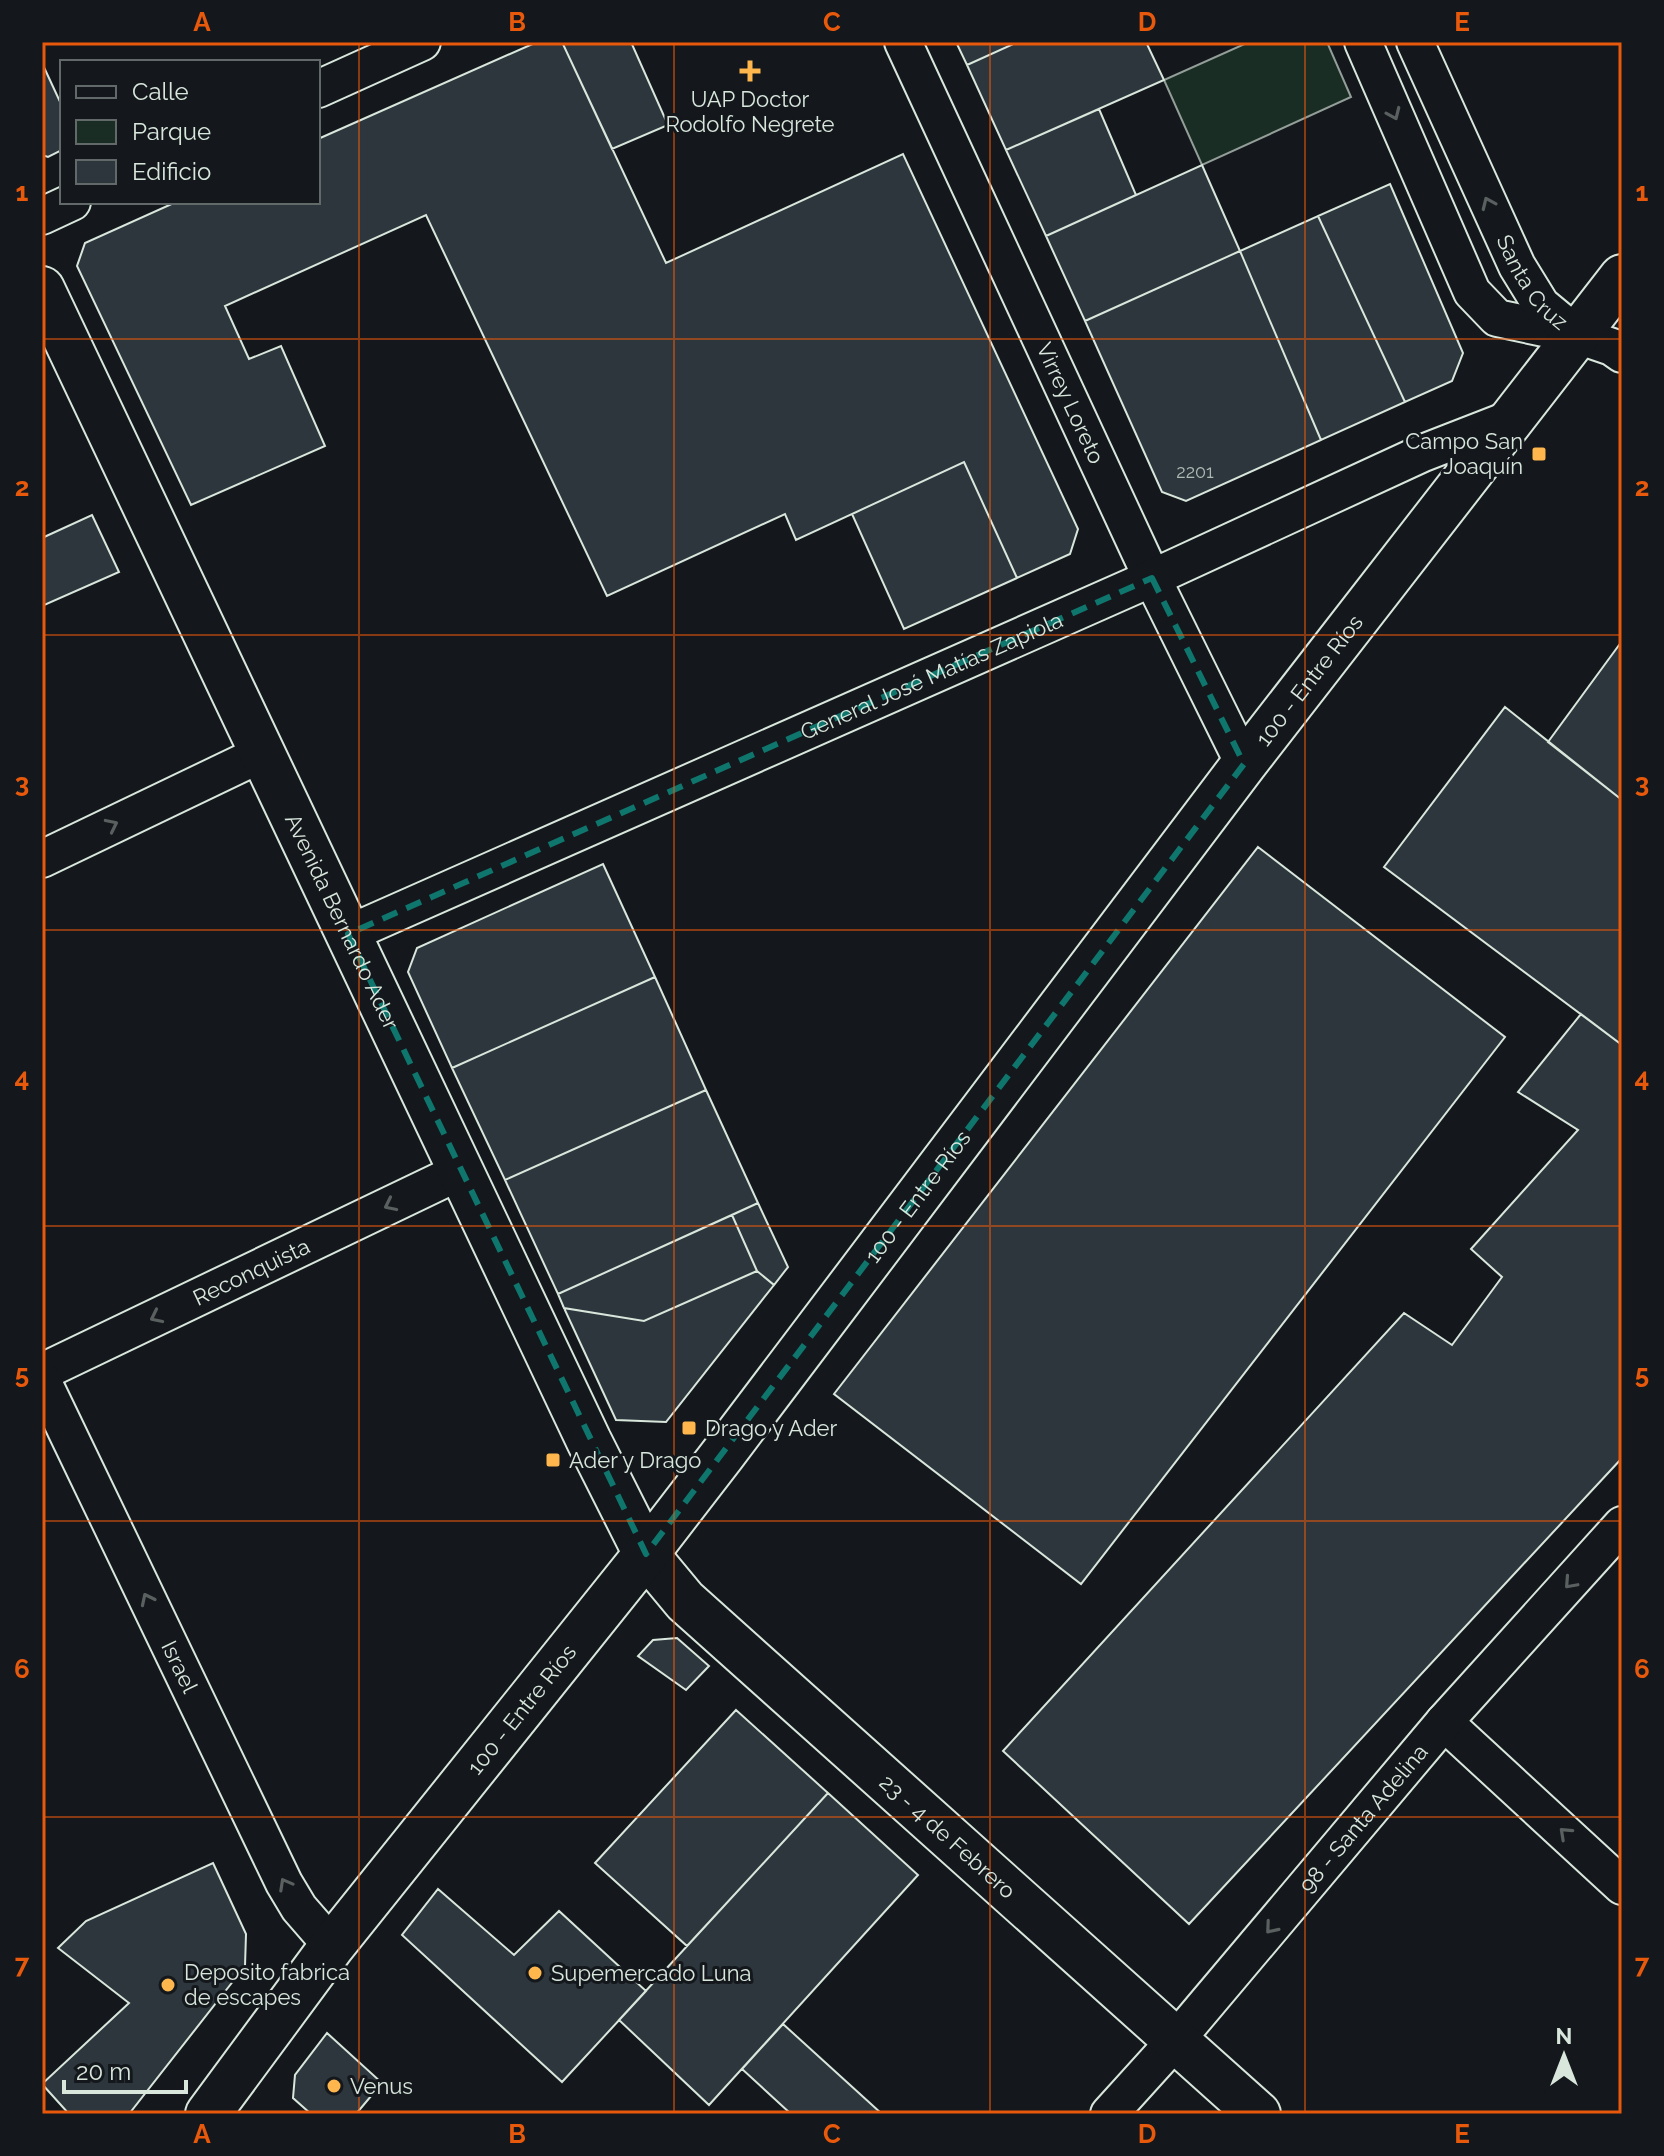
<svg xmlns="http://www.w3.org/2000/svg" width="1664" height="2156" font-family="Raleway,sans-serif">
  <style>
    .green { fill: #1a2d24; stroke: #939e99; stroke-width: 2 }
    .building { fill: #2c363c; stroke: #d8e6dc; stroke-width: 2 }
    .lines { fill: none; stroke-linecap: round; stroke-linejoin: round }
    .minor-casing { stroke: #d8e6dc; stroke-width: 40 }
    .tertiary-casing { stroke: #d8e6dc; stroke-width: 48 }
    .secondary-casing { stroke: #d8e6dc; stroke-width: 48 }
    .minor { stroke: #14181c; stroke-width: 36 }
    .tertiary { stroke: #14181c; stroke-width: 44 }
    .secondary { stroke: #14181c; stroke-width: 44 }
    .oneway { stroke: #59605f }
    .marked { fill: none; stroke: #0f766e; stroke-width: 6; stroke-dasharray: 16 10; stroke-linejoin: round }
    .grid { fill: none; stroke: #e8590c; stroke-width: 2; stroke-opacity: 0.55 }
    .poi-dot { fill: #ffb74d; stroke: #14181c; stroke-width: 3 }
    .labels { text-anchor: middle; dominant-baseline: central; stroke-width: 6; stroke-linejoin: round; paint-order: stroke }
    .number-label { font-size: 18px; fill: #adbab4 }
    .poi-label { font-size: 22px; fill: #d8e6dc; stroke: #14181c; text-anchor: start }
    .street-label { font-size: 22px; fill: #d8e6dc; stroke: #14181c }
    .neatline { fill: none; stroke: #e8590c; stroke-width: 3 }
    .grid-label { font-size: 26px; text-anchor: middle; font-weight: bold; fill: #e8590c }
  </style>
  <rect width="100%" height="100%" fill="#14181c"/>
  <path class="green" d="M1249,42H1327L1351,97L1202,165L1164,80Z"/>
  <path class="building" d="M537,42H562L666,263L903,154L1078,529L1070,554L1017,578L964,462L796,540L785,514L607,596L426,215L225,306L249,359L281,346L325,446L191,505L77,266L85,243L176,202H318V139Z
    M562,42H631L668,125L612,149Z
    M956,42H1018L967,65Z
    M1018,42H1146L1164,80L1006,150L967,65Z
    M42,63L62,106V150L48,157L42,155Z
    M1099,109L1136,195L1046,236L1006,150Z
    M1202,165L1240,251L1085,321L1046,236Z
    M1390,184L1463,353L1452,381L1405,402L1318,216Z
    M1318,216L1405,402L1321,440L1240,251Z
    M1240,251L1321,440L1186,501L1162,492L1085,321Z
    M964,462L1017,578L904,629L852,514Z
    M92,515L119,572L42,606V538Z
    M1622,641V800L1548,742Z
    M1505,707L1622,800V1045L1384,867Z
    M1258,847L1505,1037L1081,1584L834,1394Z
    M603,864L655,977L452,1068L408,972L417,948Z
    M655,977L706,1090L505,1180L452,1068Z
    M1581,1014L1622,1045V1458L1189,1924L1003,1751L1404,1313L1452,1345L1502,1277L1471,1249L1578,1130L1518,1092Z
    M706,1090L758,1203L558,1294L505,1180Z
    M758,1203L788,1267L774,1285L757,1271L732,1215Z
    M732,1215L757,1271L644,1321L564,1308L558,1294Z
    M757,1271L774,1285L666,1422L616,1420L564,1308L644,1321Z
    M677,1638L709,1666L686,1690L638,1656L653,1640Z
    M736,1710L828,1793L687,1946L595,1863Z
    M828,1793L918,1875L709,2105L619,2020Z
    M213,1863L246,1934L245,1966L129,2114H69L42,2084L129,2003L58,1948L86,1921Z
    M438,1889L514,1955L559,1911L646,1991L562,2082L402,1935Z
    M783,2024L882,2114H791L742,2069Z
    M327,2033L382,2083L356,2114H311L293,2098L295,2075Z"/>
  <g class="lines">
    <g class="minor-casing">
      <g id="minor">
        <path id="s1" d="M903,42L1152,578L1244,764"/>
        <path d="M1363,42L1472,292L1497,318L1577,335L1612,347L1622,354"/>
        <path id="s2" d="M1415,42L1517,266L1541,305L1576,334"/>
        <path d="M318,89L422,42"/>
        <path d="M42,216L72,202"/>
        <path d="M42,859L263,753"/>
        <path id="s3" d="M348,934L1152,578L1423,453L1513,418"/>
        <path id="s4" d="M42,1372L461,1171"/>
        <path id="s5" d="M42,1380L284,1883L299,1908L332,1946"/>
        <path d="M1444,1722L1622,1886"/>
        <path id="s6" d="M1109,2114L1176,2040L1444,1722L1622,1525"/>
      </g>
    </g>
    <g class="tertiary-casing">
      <g id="tertiary">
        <path id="s7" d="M646,1554L685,1601L1258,2114"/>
      </g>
    </g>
    <g class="secondary-casing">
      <g id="secondary">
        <path id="s8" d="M42,289L589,1441L646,1554"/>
        <path id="s9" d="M208,2114L332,1946L646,1554L723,1454L1244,764L1622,277"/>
      </g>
    </g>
    <use href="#minor" class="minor"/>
    <use href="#tertiary" class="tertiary"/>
    <use href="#secondary" class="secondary"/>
  </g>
  <defs><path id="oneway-chevron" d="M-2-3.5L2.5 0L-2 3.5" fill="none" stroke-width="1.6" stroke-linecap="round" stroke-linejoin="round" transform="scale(2)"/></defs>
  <g class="oneway">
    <use href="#oneway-chevron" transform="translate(1394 114) rotate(66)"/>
    <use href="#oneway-chevron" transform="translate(1488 203) rotate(-114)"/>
    <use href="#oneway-chevron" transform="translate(112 825) rotate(-26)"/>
    <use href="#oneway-chevron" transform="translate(390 1205) rotate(154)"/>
    <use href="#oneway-chevron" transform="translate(156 1317) rotate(154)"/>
    <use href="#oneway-chevron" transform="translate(1570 1583) rotate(132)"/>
    <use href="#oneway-chevron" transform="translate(147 1599) rotate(-116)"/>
    <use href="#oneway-chevron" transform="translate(1565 1833) rotate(-137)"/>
    <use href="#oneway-chevron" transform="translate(285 1884) rotate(-119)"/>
    <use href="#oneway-chevron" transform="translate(1271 1928) rotate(130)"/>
  </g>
  <path class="marked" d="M1152,578L1244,764L646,1554L348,934Z"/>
  <path class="grid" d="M359,42V2114M674,42V2114M990,42V2114M1305,42V2114M42,339H1622M42,635H1622M42,930H1622M42,1226H1622M42,1521H1622M42,1817H1622"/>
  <g class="poi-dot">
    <path d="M746 59h8v8h8v8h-8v8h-8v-8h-8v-8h8z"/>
    <rect x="1531" y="446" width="16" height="16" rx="4"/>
    <rect x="681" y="1420" width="16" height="16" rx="4"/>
    <rect x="545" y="1452" width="16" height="16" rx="4"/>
    <circle cx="535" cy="1973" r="8"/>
    <circle cx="168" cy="1985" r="8"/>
    <circle cx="334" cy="2086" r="8"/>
  </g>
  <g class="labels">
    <g class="number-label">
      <text x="1195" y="471">2201</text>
    </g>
    <g class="poi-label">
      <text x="750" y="99" text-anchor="middle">UAP Doctor<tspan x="750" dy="25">Rodolfo Negrete</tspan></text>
      <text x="1523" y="441" text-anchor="end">Campo San<tspan x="1523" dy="25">Joaquín</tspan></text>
      <text x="705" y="1428">Drago y Ader</text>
      <text x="569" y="1460">Ader y Drago</text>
      <text x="184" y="1972">Deposito fabrica<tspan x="184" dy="25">de escapes</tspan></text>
      <text x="551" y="1973">Supemercado Luna</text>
      <text x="350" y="2086">Venus</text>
    </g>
    <g class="street-label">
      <text stroke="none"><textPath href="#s2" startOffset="268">Santa Cruz</textPath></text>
      <text stroke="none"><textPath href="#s1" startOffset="398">Virrey Loreto</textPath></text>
      <text stroke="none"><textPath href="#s3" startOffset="638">General José Matías Zapiola</textPath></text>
      <text stroke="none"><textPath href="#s9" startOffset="1808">100 - Entre Ríos</textPath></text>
      <text stroke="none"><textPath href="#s8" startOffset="700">Avenida Bernardo Ader</textPath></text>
      <text stroke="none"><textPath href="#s9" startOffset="1160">100 - Entre Ríos</textPath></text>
      <text stroke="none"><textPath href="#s4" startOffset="232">Reconquista</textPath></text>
      <text stroke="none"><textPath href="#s5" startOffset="318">Israel</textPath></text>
      <text stroke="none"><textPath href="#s9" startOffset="512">100 - Entre Ríos</textPath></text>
      <text stroke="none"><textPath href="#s6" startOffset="390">98 - Santa Adelina</textPath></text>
      <text stroke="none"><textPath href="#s7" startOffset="414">23 - 4 de Febrero</textPath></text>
    </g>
  </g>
  <rect width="1664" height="2156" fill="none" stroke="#14181c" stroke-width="88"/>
  <rect x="60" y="60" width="260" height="144" fill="#14181c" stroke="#626a69" stroke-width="2"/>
  <rect x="76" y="86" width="40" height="12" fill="#14181c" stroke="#626a69" stroke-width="2"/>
  <text x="132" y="100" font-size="24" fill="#d8e6dc">Calle</text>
  <rect x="76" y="120" width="40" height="24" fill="#1a2d24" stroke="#626a69" stroke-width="2"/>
  <text x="132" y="140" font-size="24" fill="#d8e6dc">Parque</text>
  <rect x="76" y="160" width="40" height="24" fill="#2c363c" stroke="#626a69" stroke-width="2"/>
  <text x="132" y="180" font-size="24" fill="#d8e6dc">Edificio</text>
  <g transform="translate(1564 2056)" stroke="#14181c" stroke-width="6" paint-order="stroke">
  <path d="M0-6L14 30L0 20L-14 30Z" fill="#d8e6dc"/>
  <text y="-12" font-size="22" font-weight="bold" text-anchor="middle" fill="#d8e6dc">N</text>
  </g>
  <path d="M64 2080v12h122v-12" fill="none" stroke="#d8e6dc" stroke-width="4"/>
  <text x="76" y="2080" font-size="24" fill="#d8e6dc" stroke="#14181c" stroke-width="6" paint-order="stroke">20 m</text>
  <rect x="44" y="44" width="1576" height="2068" class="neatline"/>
  <g class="grid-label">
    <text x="202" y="31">A</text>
    <text x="517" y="31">B</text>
    <text x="832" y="31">C</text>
    <text x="1147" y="31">D</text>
    <text x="1462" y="31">E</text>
    <text x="22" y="201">1</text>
    <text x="1642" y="201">1</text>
    <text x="22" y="496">2</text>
    <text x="1642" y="496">2</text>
    <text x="22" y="792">3</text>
    <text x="1642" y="792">3</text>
    <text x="22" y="1087">4</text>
    <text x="1642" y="1087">4</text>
    <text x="22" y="1383">5</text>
    <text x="1642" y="1383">5</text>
    <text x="22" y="1678">6</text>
    <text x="1642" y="1678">6</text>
    <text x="22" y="1973">7</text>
    <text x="1642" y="1973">7</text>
    <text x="202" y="2143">A</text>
    <text x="517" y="2143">B</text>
    <text x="832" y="2143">C</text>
    <text x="1147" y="2143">D</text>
    <text x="1462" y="2143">E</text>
  </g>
</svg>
